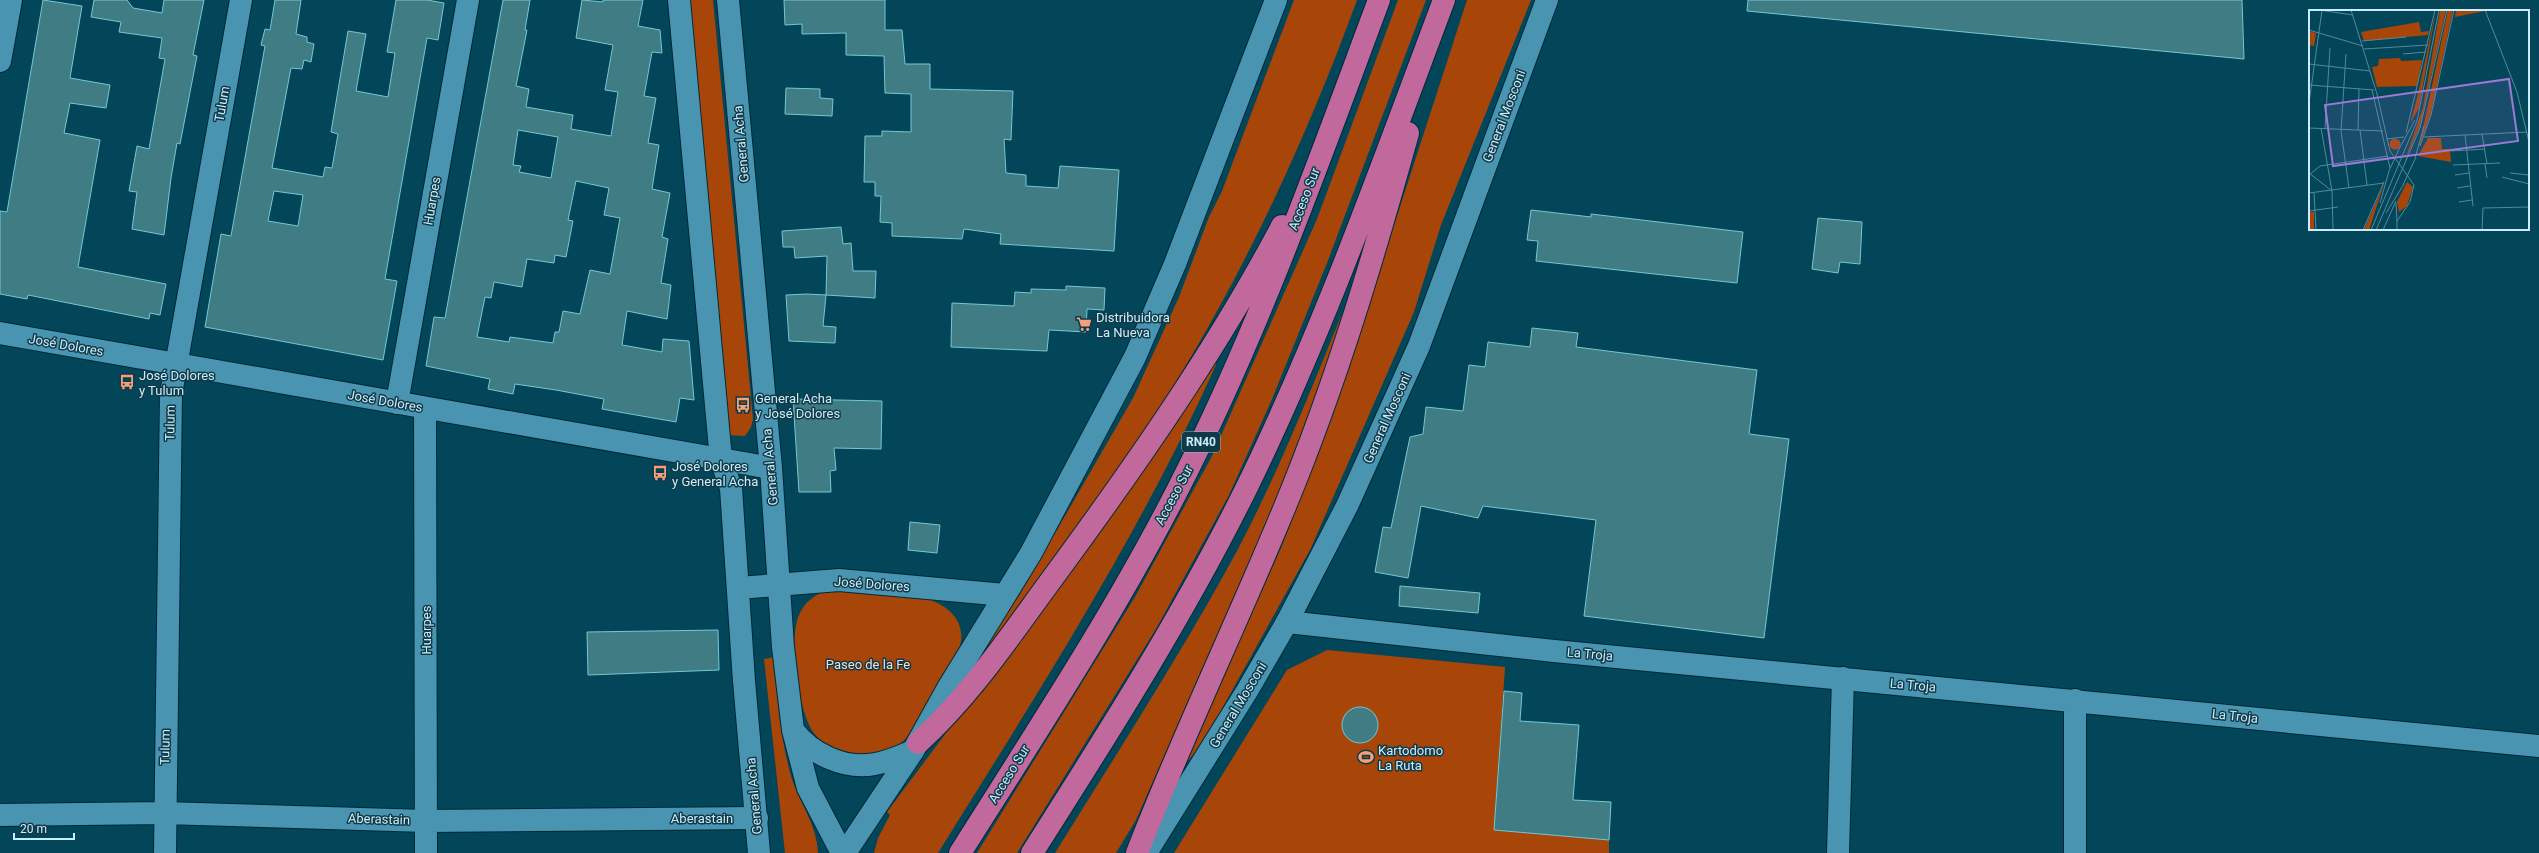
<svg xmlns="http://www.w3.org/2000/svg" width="2539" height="853" font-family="Roboto,sans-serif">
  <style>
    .green { fill: #a74608 }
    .building { fill: #407c83; stroke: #72c9d4; fill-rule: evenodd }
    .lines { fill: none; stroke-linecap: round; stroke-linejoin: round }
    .minor-casing { stroke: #002a38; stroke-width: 24 }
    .tertiary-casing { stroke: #002a38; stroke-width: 24 }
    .secondary-casing { stroke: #002a38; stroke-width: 24 }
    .motorway-casing { stroke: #002a38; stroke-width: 24 }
    .minor { stroke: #4994b0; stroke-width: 22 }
    .tertiary { stroke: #4994b0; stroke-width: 22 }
    .secondary { stroke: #4994b0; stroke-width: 22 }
    .motorway { stroke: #c1689c; stroke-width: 22 }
    .labels { text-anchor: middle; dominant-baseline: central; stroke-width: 3; stroke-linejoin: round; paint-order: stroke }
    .shield { fill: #113a48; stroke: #92b7c6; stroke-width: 1 }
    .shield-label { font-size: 12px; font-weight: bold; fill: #caedfc }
    .street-label { font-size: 13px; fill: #caedfc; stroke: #113a48 }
    .poi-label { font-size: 13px; fill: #caedfc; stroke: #113a48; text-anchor: start }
    .park-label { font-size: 13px; fill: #f9dcce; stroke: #113a48 }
    .inset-road { fill: none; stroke: #53899b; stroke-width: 1 }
    .view { fill: #9b79d7; fill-opacity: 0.15; stroke: #9b79d7; stroke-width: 2 }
    .inset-edge { fill: none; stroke: #caedfc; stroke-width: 2 }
  </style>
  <rect width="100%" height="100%" fill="#03465a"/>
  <path class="green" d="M690,0H713L753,419L751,427L745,436L726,435Z
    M1294,0H1357C1312,123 1259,241 1192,355C1124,470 1041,578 960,685L1020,594L1133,398L1179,297L1209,217L1222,191Z
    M1398,0H1426L1327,263L1272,399L1229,495L1156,629L1017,853H977L1135,597L1212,456L1317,219Z
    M1467,0H1531L1441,225L1414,312L1372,408L1311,548L1203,743L1182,768L1281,548L1331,420Z
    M1345,312L1294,459L1136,820L1116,853H1055C1117,753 1181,654 1237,551C1277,475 1309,395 1341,316Z
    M1215,360L1216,365C1139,536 1037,694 938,853H874L878,838L890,815L887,812L969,702Z
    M830,589L922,597C943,603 964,616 961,641C959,664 921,714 908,736C897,749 883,753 867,754C848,756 825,749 813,732C798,708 788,642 799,615C804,602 817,593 830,589Z
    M1327,650L1505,667L1494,830L1609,840V853H1174L1287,670Z
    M774,657C777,698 780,736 791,776C799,803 817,824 818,853H785L764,659Z"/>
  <path class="building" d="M43,0L82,6L70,78L110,85L106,108L70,103L64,133L100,140L78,267L166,284L160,315L150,313L149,319L28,295L27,299L0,294V211L7,212Z
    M94,0H127L133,8L162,13L164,0H204L193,55L197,56L180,144L177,143L171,178L164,235L132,229L137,192L129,191L137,146L149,149L165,59L159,58L162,38L119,32L121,22L91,17Z
    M275,0H301L296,34L307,37V42L314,44L311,62L304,60L302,69L291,68L272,168L323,177L325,167L332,168L338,134L331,132L348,31L366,34L356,91L388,97L395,53L387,52L396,0H427L444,3L438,40L427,38L385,279L397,281L383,360L205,327L221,234L231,236L265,46L261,45L265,29L270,30ZM274,191L303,195L298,226L268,221Z
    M503,0H530L525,30H527L516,86L529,89L526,107L573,115L571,129L611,136L618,92L605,90L613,45L576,38L582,0L603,2V0H643L638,26L660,30L662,53L652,52L644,96L656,98L648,143L659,145L652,189L670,193L662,237L668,239L661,283L671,285L667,319L627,311L622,345L662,352L663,339L689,341L694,400L680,398L676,422L602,409L604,399L556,390L515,384L513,394L488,389L490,379L426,366L434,317L445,318ZM518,130L558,137L551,178L519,172L521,166L513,165ZM576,181L609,188L604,215L620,218L610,274L590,270L580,314L563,311L559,332H555L553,343L510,337L509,342L477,337L485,297L491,298L494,282L522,287L527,259L554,263L555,255L566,257L573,221L568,220Z
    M784,0H885V30H902L905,64H930V89L1013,91L1011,140L1004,139L1006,173L1026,175V186L1058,188L1060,166L1119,170L1114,251L1000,244L1001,234L964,229L962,239L892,236V223L880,222L881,196H875V182H864L865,136H882V131L911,132V94L885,93L884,56L846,55V33L802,34V24L785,25Z
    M1748,0H2242L2244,59L1747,11Z
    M786,88L820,89V98L833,99L832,116L785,114Z
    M1531,210L1591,217V214L1743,232L1737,283L1536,261L1538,241L1527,240Z
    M1818,218L1862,222L1860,264L1840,262L1838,273L1812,269Z
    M841,227L843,244L851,243L853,271H876L875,298L826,295L827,256L795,258L794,247H783L782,231Z
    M1066,286L1105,288L1104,310L1087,309L1086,332L1049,330L1047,351L951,347L952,303L1014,306L1015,292L1031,293V289L1066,290Z
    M807,294L826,295L823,326L836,327L835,343L789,341L786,295Z
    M1532,328L1578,333L1576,347L1757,370L1749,434L1789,439L1764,638L1584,616L1596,520L1483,506L1478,518L1421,506L1408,578L1375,572L1383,527L1391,528L1410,437L1423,434L1426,407L1463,411L1469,365L1485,367L1488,342L1530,347Z
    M793,399L882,401L881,449L834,448L836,470L830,471L831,492H799Z
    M910,522L940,525L937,553L908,550Z
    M1400,586L1480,593L1478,613L1399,606Z
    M718,630L719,670L588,675L587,632Z
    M1504,691L1522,693L1520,721L1579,725L1573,800L1611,802L1609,840L1494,830Z
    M1342 725a18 18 0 1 1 36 0a18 18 0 1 1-36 0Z"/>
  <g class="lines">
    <g class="minor-casing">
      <path id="minor" d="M679,0L721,460
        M0,61L11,0
        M397,403L468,0
        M425,408L426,853
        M1287,622L1554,651L2539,746
        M2075,700V853
        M0,815L164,813L426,821L757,818
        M165,853L171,394L241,0
        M1838,853L1843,678"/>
    </g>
    <g class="tertiary-casing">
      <path id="tertiary" d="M0,333L771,468
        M721,460L731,488L744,681L759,853
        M739,588L839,580L1005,595
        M845,853L913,751L948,688L1031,553L1135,357L1175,264L1276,0
        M1146,853L1247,691L1287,622L1347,506L1419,346L1547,0"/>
    </g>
    <g class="secondary-casing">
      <path id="secondary" d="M728,0L771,468L783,647L793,730L808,788L842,853
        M793,730C811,754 845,770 875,764C888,762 901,756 913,751"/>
    </g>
    <g class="motorway-casing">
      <path id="motorway" d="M918,743C969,697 1008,639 1049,583C1133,469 1216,351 1282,226
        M960,853C1035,734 1113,616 1177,491C1258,333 1317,166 1379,0
        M1032,853C1107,735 1183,616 1245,491C1323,332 1382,165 1444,0
        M1137,853C1183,735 1238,621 1286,504C1336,383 1373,259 1408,133"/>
    </g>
    <use href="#minor" class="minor"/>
    <use href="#tertiary" class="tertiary"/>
    <use href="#secondary" class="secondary"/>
    <use href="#motorway" class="motorway"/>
  </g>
  <defs>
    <g id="supermarket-bare" transform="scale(1.2)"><path d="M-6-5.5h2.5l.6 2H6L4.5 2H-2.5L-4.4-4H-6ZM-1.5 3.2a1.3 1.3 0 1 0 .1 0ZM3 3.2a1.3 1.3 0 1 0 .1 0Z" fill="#f1a17c" stroke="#113a48" stroke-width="2.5" paint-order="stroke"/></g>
    <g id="bus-bare" transform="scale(1.2)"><path d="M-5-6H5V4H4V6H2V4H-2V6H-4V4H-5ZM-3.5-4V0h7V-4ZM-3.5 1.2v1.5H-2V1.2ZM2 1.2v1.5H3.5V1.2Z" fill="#f1a17c" stroke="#113a48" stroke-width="2.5" paint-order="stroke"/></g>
    <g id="stadium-bare" transform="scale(1.2)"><path d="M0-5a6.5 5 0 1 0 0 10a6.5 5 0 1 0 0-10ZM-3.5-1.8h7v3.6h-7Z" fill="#f1a17c" stroke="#113a48" stroke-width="2.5" paint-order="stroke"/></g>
  </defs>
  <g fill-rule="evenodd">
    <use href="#supermarket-bare" x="1084" y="324"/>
    <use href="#bus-bare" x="127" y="382"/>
    <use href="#bus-bare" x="743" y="405"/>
    <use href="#bus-bare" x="660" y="473"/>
    <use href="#stadium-bare" x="1366" y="757"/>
  </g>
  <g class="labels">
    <rect class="shield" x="1182" y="432" width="38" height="20" rx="3"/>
    <g class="shield-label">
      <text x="1201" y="442">RN40</text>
    </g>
    <g class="street-label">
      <text transform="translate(222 104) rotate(-80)">Tulum</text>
      <text transform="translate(1504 116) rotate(-69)">General Mosconi</text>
      <text transform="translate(741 144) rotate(-95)">General Acha</text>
      <text transform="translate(1304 199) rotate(-69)">Acceso Sur</text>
      <text transform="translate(432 201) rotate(-80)">Huarpes</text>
      <text transform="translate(66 345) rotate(10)">José Dolores</text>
      <text transform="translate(385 401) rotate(10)">José Dolores</text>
      <text transform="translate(1387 418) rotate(-66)">General Mosconi</text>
      <text transform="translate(170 423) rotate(-89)">Tulum</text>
      <text transform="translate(770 467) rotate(-95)">General Acha</text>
      <text transform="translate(1174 495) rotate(-62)">Acceso Sur</text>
      <text transform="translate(872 584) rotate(4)">José Dolores</text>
      <text transform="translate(426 630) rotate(-90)">Huarpes</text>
      <text transform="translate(1590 654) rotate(5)">La Troja</text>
      <text transform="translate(1913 685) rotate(5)">La Troja</text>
      <text transform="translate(1238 705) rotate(-59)">General Mosconi</text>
      <text transform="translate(2235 716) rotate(6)">La Troja</text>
      <text transform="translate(165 747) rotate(-89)">Tulum</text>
      <text transform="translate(1009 774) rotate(-58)">Acceso Sur</text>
      <text transform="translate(754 796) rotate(-95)">General Acha</text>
      <text x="702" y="818">Aberastain</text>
      <text transform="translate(379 819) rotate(2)">Aberastain</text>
    </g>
    <g class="poi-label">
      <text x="1096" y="317">Distribuidora<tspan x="1096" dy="15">La Nueva</tspan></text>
      <text x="139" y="375">José Dolores<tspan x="139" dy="15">y Tulum</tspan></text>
      <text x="755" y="398">General Acha<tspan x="755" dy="15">y José Dolores</tspan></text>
      <text x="672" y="466">José Dolores<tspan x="672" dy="15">y General Acha</tspan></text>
      <text x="1378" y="750">Kartodomo<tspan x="1378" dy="15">La Ruta</tspan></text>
    </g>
    <g class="park-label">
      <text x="868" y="664">Paseo de la Fe</text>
    </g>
  </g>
  <g transform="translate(2309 10)">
    <rect width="220" height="220" fill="#03465a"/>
    <path d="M127,0L110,98L101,114L108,88ZM131,0H137L111,116L95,153L114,97ZM139,0H144L122,103L110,137ZM147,0H175L176,1L146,7ZM110,12L112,22L120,21L119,25L55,31L52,22ZM0,21L7,23L5,36L0,35ZM91,48L92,51L113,50L108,76L68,77L63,57L69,56L70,49ZM119,128H132L133,139H141L142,152L109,146ZM80.5 134a5.5 5.5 0 1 1 11 0a5.5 5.5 0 1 1-11 0ZM76,171L60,220H55ZM98,172L104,177L98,196L90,202L88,192ZM0,202H5V220H0Z" fill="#a74608"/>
    <path class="inset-road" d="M10,0L44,5M42,0L68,84L81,141L105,175L101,192L88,211V220M176,0L208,82L220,132M0,20L54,36M53,31L97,27M55,39L119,35M37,44L32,121L40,178M94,44L117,42M0,54L61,61M0,75L65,80M63,80L81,158M0,93L13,0M0,118L74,121M12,118L23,181L24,220M16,119L21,38M49,120L50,79M51,120L58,175M97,123L126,0M173,124L178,154M156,125L164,196M115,127L218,122M77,129L95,127M111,136L122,105L145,0M90,139L106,110M142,141L176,139M106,148L115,116M176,154L178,168M144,155L191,153M80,161L90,139M0,163L23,181M201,163L220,165M0,165L11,156L79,146M146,165L160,163M193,167L220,174M94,175L107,147M148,178L161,176M0,183L75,173M5,183L7,220M150,192L163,190M71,193L80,161M87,193L88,211M0,201L29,197M77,203L95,174M54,220L75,172M62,220L108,111L130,0M67,220L111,118L138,0M74,220L87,191M173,220L174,198L220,197"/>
    <path class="view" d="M200,69L209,131L24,156L16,95Z"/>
    <rect width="220" height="220" class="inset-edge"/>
  </g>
  <path d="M14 833v6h60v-6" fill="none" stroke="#caedfc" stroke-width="2"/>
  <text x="20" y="833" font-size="12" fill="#caedfc" stroke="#113a48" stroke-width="3" paint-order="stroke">20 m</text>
</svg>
